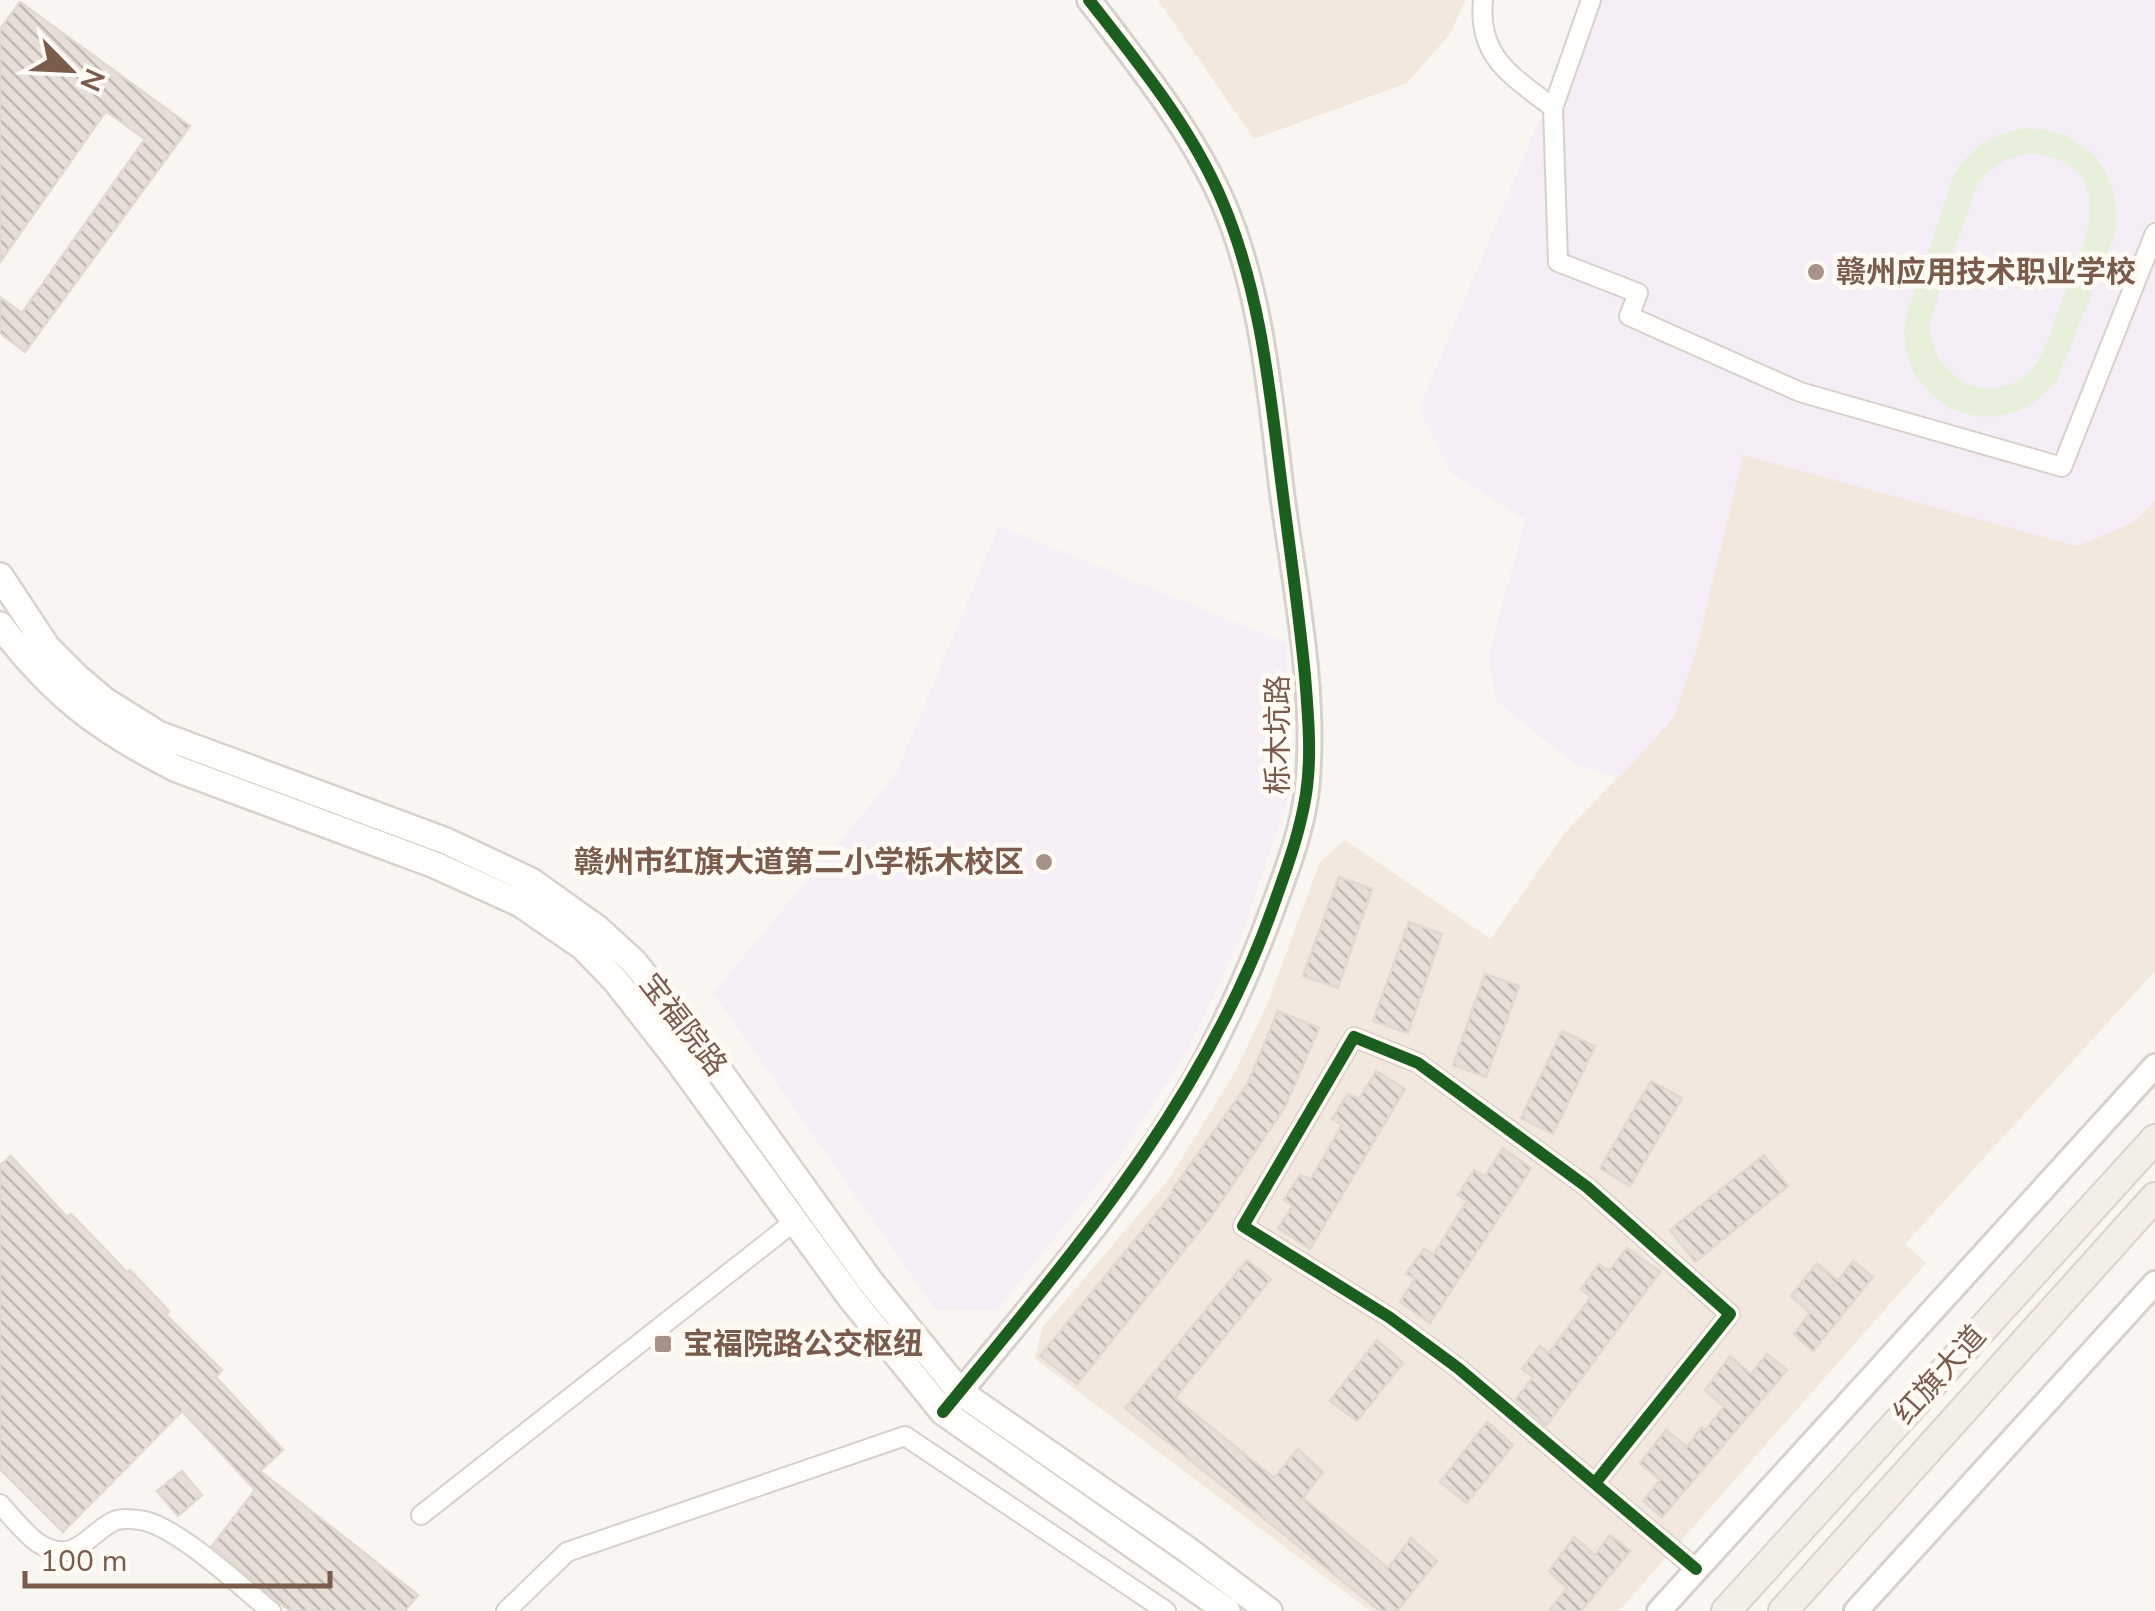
<svg xmlns="http://www.w3.org/2000/svg" width="2155" height="1611" font-family="'Nunito Sans','Noto Sans SC',sans-serif">
  <style>
    .residential { fill: #f2e8de }
    .education { fill: #f6eef6 }
    .green { fill: #e7f0db; fill-rule: evenodd }
    .building { fill: url(#building-back-hatch); stroke: #e2d8d2; stroke-width: 2.5 }
    .lines { fill: none; stroke-linecap: round; stroke-linejoin: round }
    .minor-casing { stroke: #d7d1cb; stroke-width: 22 }
    .tertiary-casing { stroke: #d7d1cb; stroke-width: 28 }
    .secondary-casing { stroke: #d9d2cb; stroke-width: 30 }
    .primary-casing { stroke: #dad1cc; stroke-width: 32 }
    .minor { stroke: #fefefd; stroke-width: 18 }
    .tertiary { stroke: #fefefd; stroke-width: 22 }
    .secondary { stroke: #fefefd; stroke-width: 25 }
    .primary { stroke: #f3eee8; stroke-width: 28 }
    .cycleway-casing { stroke: #fffaf3; stroke-width: 19 }
    .cycleway { stroke: #1b5e20; stroke-width: 12 }
    .poi-dot { fill: #a69286; stroke: #fffaf3; stroke-width: 4 }
    .labels { text-anchor: middle; dominant-baseline: central; stroke-width: 10; stroke-linejoin: round; paint-order: stroke }
    .poi-label { font-size: 30px; font-weight: bold; fill: #7a5c4d; stroke: #fffaf3; text-anchor: start }
    .street-label { font-size: 30px; fill: #7a5c4d; stroke: #fffaf3 }
  </style>
  <defs>
    <pattern id="building-back-hatch" width="6" height="6" patternUnits="userSpaceOnUse" patternTransform="scale(2.5)"><rect width="6" height="6" fill="#e6ded7"/><path d="M-1 5l2 2M0 0l6 6M5-1l2 2" fill="none" stroke="#bfb7b1"/></pattern>
  </defs>
  <rect width="100%" height="100%" fill="#f9f5f0"/>
  <path class="residential" d="M1158,0H1465L1450,34L1407,83L1254,139Z
    M1743,455L2077,546L2132,523L2155,500V971L1905,1244L1926,1263L1619,1611H1370L1035,1359L1042,1328L1169,1179L1234,1074L1267,1005L1320,862L1345,840L1491,939L1565,833L1674,717L1696,651Z"/>
  <path class="education" d="M1602,0H2155V500L2132,523L2077,546L1743,455L1696,651L1674,717L1619,778L1573,763L1495,700L1489,655L1525,520L1449,471L1419,409L1533,135Z
    M999,526L1286,643L1292,786L1241,937L1188,1050L1120,1156L997,1310L935,1309L713,993L896,774Z"/>
  <path class="green" d="M2026,128C2088,130 2122,173 2115,234L2057,380C2037,405 2010,420 1977,416C1933,411 1899,367 1905,323C1907,308 1915,293 1919,279C1931,245 1942,211 1953,177C1970,148 1993,133 2026,128ZM2034,153C2125,168 2083,246 2062,300C2053,322 2047,352 2031,370C1990,412 1930,377 1929,323L1977,185C1992,164 2009,155 2034,153Z"/>
  <path class="building" d="M20,2L190,126L25,352L0,333V297L22,313L145,139L106,111L0,262V29Z
    M1339,877L1372,889L1338,988L1303,976Z
    M1409,922L1442,934L1408,1033L1373,1021Z
    M1485,974L1519,986L1486,1077L1453,1065Z
    M1278,1011L1319,1028L1285,1107L1210,1218L1077,1384L1040,1356L1174,1192L1172,1190L1247,1085Z
    M1562,1031L1595,1046L1553,1134L1521,1118Z
    M1376,1071L1405,1089L1310,1249L1278,1228L1293,1206L1284,1200L1300,1175L1311,1179L1342,1125L1332,1119L1348,1094L1359,1099Z
    M1651,1081L1682,1098L1630,1186L1600,1168Z
    M1503,1148L1531,1168L1430,1323L1400,1302L1415,1279L1406,1274L1424,1249L1434,1254L1467,1201L1458,1195L1474,1170L1485,1176Z
    M1764,1155L1788,1186L1695,1262L1670,1230Z
    M11,1156L67,1217L71,1214L127,1272L130,1270L169,1311L166,1315L222,1370L216,1377L283,1450L260,1471L418,1595L405,1611H290L212,1546L255,1490L182,1411L63,1532L0,1469V1165Z
    M1627,1248L1660,1272L1546,1426L1516,1399L1533,1377L1522,1369L1540,1346L1549,1353L1591,1297L1581,1289L1599,1264L1609,1271Z
    M1247,1260L1271,1279L1175,1398L1274,1478L1298,1449L1323,1472L1303,1498L1388,1568L1411,1538L1437,1561L1397,1611H1380L1125,1408Z
    M1853,1261L1873,1277L1813,1351L1794,1334L1810,1313L1791,1296L1817,1263L1838,1281Z
    M1377,1340L1403,1363L1357,1421L1330,1401Z
    M1767,1354L1787,1370L1662,1517L1643,1501L1660,1480L1640,1463L1666,1430L1687,1447L1702,1427L1705,1430L1724,1407L1705,1390L1730,1356L1751,1374Z
    M1487,1422L1513,1445L1467,1503L1440,1482Z
    M182,1471L202,1495L178,1516L157,1491Z
    M1610,1535L1630,1551L1581,1611H1549L1567,1588L1549,1571L1574,1537L1595,1555Z"/>
  <g class="lines">
    <g class="minor-casing">
      <path id="minor" d="M1483,0C1477,58 1513,76 1553,108L1558,262L1638,293L1629,316L1800,392L2062,467L2155,233
        M1553,108L1591,0
        M1595,1483L1730,1314L1587,1187L1418,1063L1354,1037L1243,1226L1389,1317L1458,1368L1696,1569
        M0,1504C12,1517 24,1533 38,1543C76,1567 88,1533 114,1521C122,1518 136,1519 145,1521C181,1530 240,1586 271,1611
        M421,1515L795,1221
        M506,1611L567,1552L905,1436L1166,1611"/>
    </g>
    <g class="tertiary-casing">
      <path id="tertiary" d="M949,1406C1032,1304 1135,1188 1198,1074C1228,1019 1254,961 1275,902C1288,867 1303,827 1307,789C1317,692 1295,590 1282,493C1270,396 1262,292 1223,202C1190,128 1138,64 1089,0
        M1659,1611L2155,1066
        M1856,1611L2155,1283"/>
    </g>
    <g class="secondary-casing">
      <path id="secondary" d="M0,576L47,647L78,678L104,700L158,734L446,841L531,881L598,929L633,961L695,1037L870,1281L960,1392L1185,1548L1269,1611
        M0,625C52,694 99,730 177,769L435,865L519,903L583,947L615,980L673,1054L850,1297L943,1412L1227,1611"/>
    </g>
    <g class="primary-casing">
      <path id="primary" d="M1726,1611L2155,1139
        M1783,1611L2155,1197"/>
    </g>
    <use href="#minor" class="minor"/>
    <use href="#tertiary" class="tertiary"/>
    <use href="#secondary" class="secondary"/>
    <use href="#primary" class="primary"/>
    <g class="cycleway-casing">
      <path id="cycleway" d="M943,1412C1072,1254 1204,1102 1273,907C1286,870 1300,833 1306,794C1312,756 1308,714 1305,676C1299,613 1290,551 1282,488C1270,393 1261,293 1223,203C1192,128 1139,64 1089,0
        M1595,1483L1730,1314L1587,1187L1418,1063L1354,1037L1243,1226L1389,1317L1458,1368L1696,1569"/>
    </g>
    <use href="#cycleway" class="cycleway"/>
  </g>
  <g class="poi-dot">
    <circle cx="1816" cy="272" r="10"/>
    <circle cx="1044" cy="862" r="10"/>
    <rect x="653" y="1334" width="20" height="20" rx="5"/>
  </g>
  <g class="labels">
    <g class="poi-label">
      <text x="1836" y="272">赣州应用技术职业学校</text>
      <text x="1024" y="862" text-anchor="end">赣州市红旗大道第二小学栎木校区</text>
      <text x="683" y="1344">宝福院路公交枢纽</text>
    </g>
    <g class="street-label">
      <text transform="translate(1278 735) rotate(-90)">栎木坑路</text>
      <text transform="translate(683 1025) rotate(52)">宝福院路</text>
      <text transform="translate(1940 1375) rotate(-48)">红旗大道</text>
    </g>
  </g>
  <g transform="translate(70 70) rotate(114)" stroke="#fffaf3" stroke-width="8" paint-order="stroke">
  <path d="M0-8L18 38L0 25L-18 38Z" fill="#7a5c4d"/>
  <text y="-15" font-size="28" font-weight="bold" text-anchor="middle" fill="#7a5c4d">N</text>
  </g>
  <path d="M25 1571v15h305v-15" fill="none" stroke="#7a5c4d" stroke-width="5"/>
  <text x="40" y="1571" font-size="30" fill="#7a5c4d" stroke="#fffaf3" stroke-width="8" paint-order="stroke">100 m</text>
</svg>
